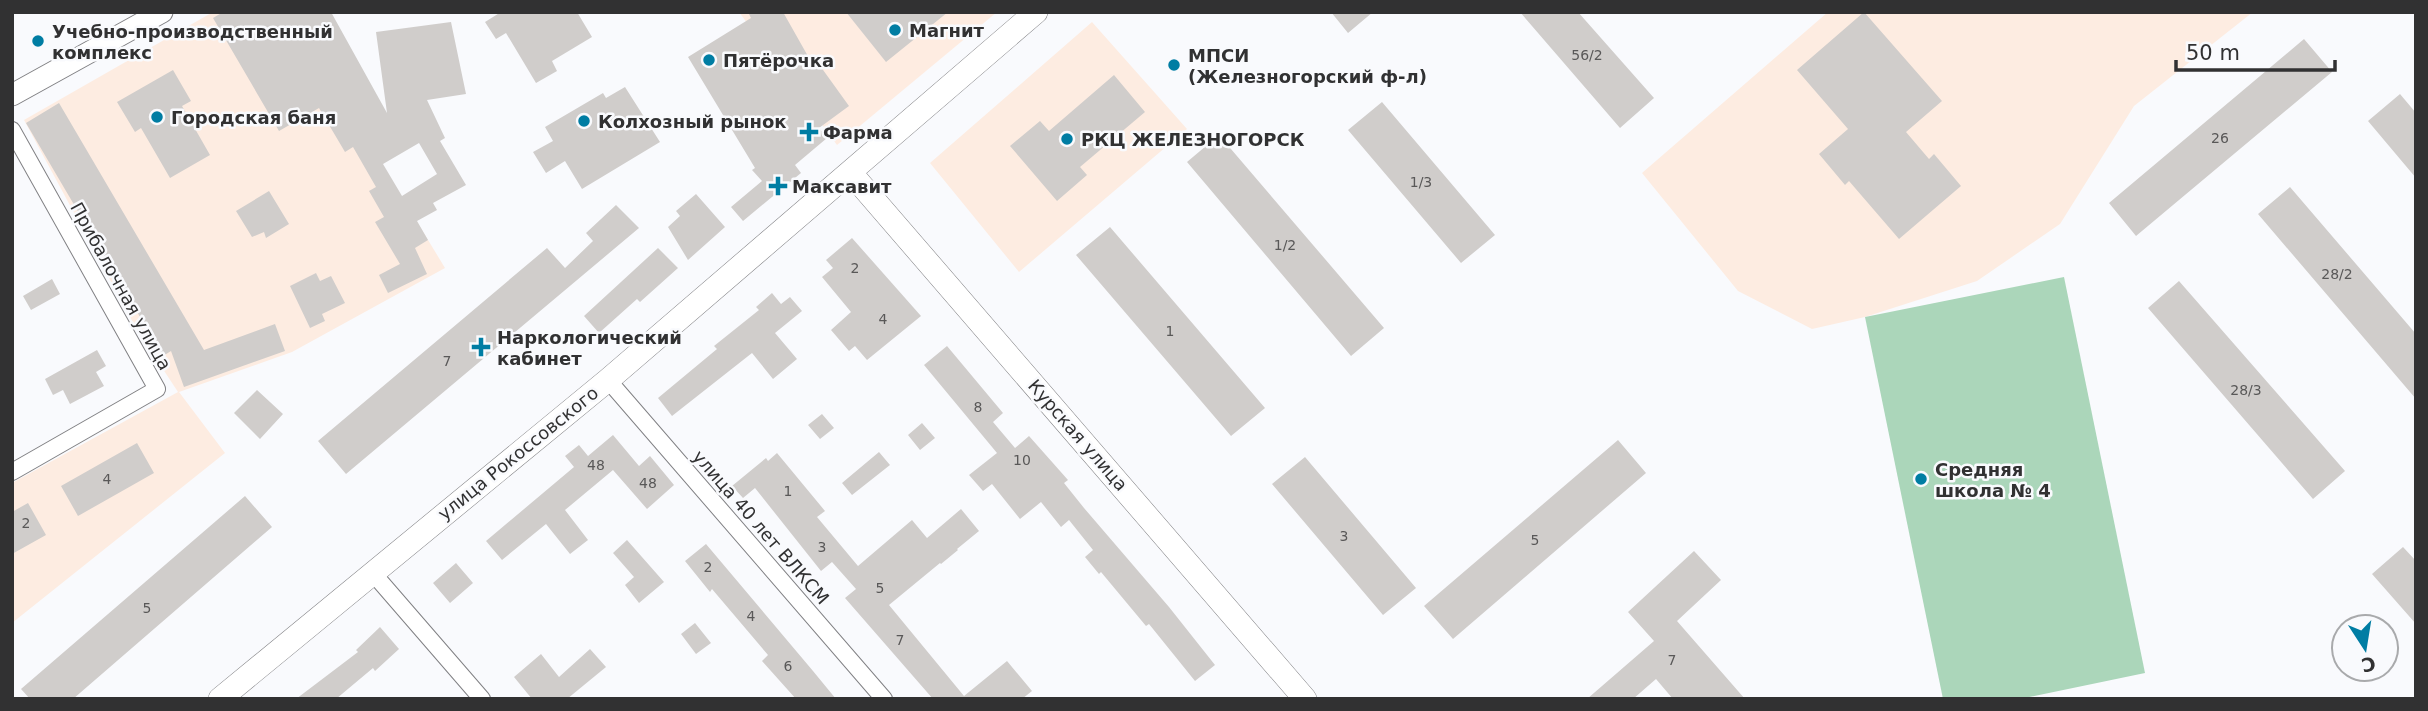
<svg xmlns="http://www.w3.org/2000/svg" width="2428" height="711" font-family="'DejaVu Sans',sans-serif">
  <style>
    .commercial { fill: #fdece1 }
    .industrial { fill: #feece1 }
    .green { fill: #abd6ba }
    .building { fill: #d0cdcb; fill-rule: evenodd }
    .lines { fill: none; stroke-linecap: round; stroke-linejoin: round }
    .minor-casing { stroke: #818184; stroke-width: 18 }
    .tertiary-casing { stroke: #818184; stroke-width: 23 }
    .secondary-casing { stroke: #818184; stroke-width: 24 }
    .minor { stroke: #fff; stroke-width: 16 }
    .tertiary { stroke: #fff; stroke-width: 21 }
    .secondary { stroke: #fff; stroke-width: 23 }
    .poi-dot { fill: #007da3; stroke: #f9fafd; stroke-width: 2.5 }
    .labels { text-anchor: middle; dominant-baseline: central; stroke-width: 5; stroke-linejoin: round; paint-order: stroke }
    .number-label { font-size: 14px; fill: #595858 }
    .poi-label { font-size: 18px; font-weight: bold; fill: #313132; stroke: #f9fafd; text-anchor: start }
    .street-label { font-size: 18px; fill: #313132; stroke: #f9fafd }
  </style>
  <rect width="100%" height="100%" fill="#f9fafd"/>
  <path class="commercial" d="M213,12H290L445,268L292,352L179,392L225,453L12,623V483L178,392L136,328L24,120Z
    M1828,12H2253L2134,106L2060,224L1977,281L1865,317L1812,329L1738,291L1642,173Z
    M1092,22L1187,129L1019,272L930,163Z"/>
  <path class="industrial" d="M739,12H997L837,145Z"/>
  <path class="green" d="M2064,277L2145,673L2020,699H1943L1865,317Z"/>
  <path class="building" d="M223,12H331L387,113L376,32L451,22L466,94L427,100L445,138L440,141L466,185L433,203L437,210L417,221L428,240L415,248L427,274L388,293L379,275L400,264L375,222L384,217L369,191L376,187L353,147L345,152L319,108L279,131L213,18ZM419,143L437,174L402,196L383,164Z
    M501,12H577L592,37L552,61L557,71L536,83L506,33L496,39L485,22Z
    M748,12H783L809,58L813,56L849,106L819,128L827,138L795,165L801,173L743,221L731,207L762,181L752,170L755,168L688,57L751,18Z
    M846,12H948L886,62Z
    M1331,12H1373L1348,33Z
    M1520,12H1578L1654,98L1620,128Z
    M1864,12L1942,101L1906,132L1929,159L1934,154L1961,186L1899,239L1849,181L1845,185L1819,154L1848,129L1797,70Z
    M2304,39L2332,72L2136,236L2109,203Z
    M173,70L191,101L182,106L210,155L170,178L141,128L135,132L117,102Z
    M1114,75L1145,112L1080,167L1087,175L1057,201L1010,146L1040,121L1049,131Z
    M625,87L660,142L582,189L565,161L546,173L533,152L553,141L545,127L603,93L606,98Z
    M2400,94L2416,113V178L2368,121Z
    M1382,102L1495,235L1461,263L1348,130Z
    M59,103L204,350L275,324L285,351L184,387L171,351L163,356L26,123Z
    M1219,135L1384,328L1351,356L1187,162Z
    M2290,187L2416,334V399L2258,214Z
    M269,191L289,224L266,238L264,232L252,237L236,211Z
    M696,194L725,227L688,260L668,227L680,216L676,211Z
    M616,205L639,228L346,474L318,441L547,248L565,268L593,241L586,233Z
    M1110,227L1265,408L1231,436L1076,255Z
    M852,238L921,316L867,360L855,346L849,351L831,330L851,312L822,277L833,268L826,260Z
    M658,248L678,268L640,302L637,299L599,333L584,316Z
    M316,273L320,281L331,276L345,303L322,314L325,321L310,328L290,286Z
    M52,279L60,294L31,310L23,296Z
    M2179,281L2345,471L2313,499L2148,308Z
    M772,293L781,304L790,297L802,311L775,333L797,359L773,379L752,353L672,416L658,398L717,349L714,346L759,310L756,307Z
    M947,346L1003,413L993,422L1015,448L1029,436L1068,480L1064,483L1084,508L1169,607L1215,665L1195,681L1149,624L1146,626L1101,572L1099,574L1085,557L1093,550L1069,520L1061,527L1041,502L1020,519L992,484L983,491L969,475L997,453L924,365Z
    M97,350L106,366L96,372L104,386L70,404L63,390L53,395L45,379Z
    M257,390L283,414L260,439L234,413Z
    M822,414L834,428L820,439L808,425Z
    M922,423L935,438L920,450L908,435Z
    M613,435L639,466L650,456L674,485L647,509L613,470L565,510L588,540L570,554L546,524L502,560L486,541L574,467L565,456L579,445L588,456Z
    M1618,440L1646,473L1453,639L1424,606Z
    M137,443L154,473L78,516L61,486Z
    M879,452L890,465L852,495L842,483Z
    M777,453L825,511L817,517L858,566L912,520L927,538L961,509L979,531L957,549L958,550L941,564L940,563L889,605L964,696L1007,661L1032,691L1022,699H933L845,598L856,589L832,562L821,571L755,488L743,498L732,486L766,458L768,461Z
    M1305,457L1416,588L1383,615L1272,484Z
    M245,496L272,527L73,699H30L21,689Z
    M28,503L46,535L12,554V512Z
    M627,540L664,582L639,603L625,585L634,577L613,553Z
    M706,544L813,671L836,699H796L762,661L768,655L712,589L710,592L685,561Z
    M2403,547L2416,561V624L2372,574Z
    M1694,551L1721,580L1677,621L1745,699H1673L1656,679L1633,699H1587L1654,641L1628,612Z
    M456,563L473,583L450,603L433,583Z
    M695,623L711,643L696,654L681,634Z
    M380,627L399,649L375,671L373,668L336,699H296L358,652L356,650Z
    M590,649L606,667L567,699H532L514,677L541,654L559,677Z"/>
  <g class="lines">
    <g class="minor-casing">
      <path id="minor" d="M12,130L157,389L12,472
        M608,380L884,699
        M372,572L482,699"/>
    </g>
    <g class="tertiary-casing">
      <path id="tertiary" d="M12,95L162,12"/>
    </g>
    <g class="secondary-casing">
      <path id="secondary" d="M850,172L1305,699
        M220,699L608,380L1036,12"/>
    </g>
    <use href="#minor" class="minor"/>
    <use href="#tertiary" class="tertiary"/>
    <use href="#secondary" class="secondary"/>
  </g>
  <g class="poi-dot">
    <circle cx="895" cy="30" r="7"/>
    <circle cx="38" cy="41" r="7"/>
    <circle cx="709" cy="60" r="7"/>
    <circle cx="1174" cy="65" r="7"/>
    <circle cx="157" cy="117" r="7"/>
    <circle cx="584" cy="121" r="7"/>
    <path d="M805.5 121.5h7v7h7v7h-7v7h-7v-7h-7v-7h7z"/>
    <circle cx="1067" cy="139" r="7"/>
    <path d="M774.5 175.5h7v7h7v7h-7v7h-7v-7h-7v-7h7z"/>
    <path d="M477.5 336.5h7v7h7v7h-7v7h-7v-7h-7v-7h7z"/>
    <circle cx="1921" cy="479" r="7"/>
  </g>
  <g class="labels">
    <g class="number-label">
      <text x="1587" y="55">56/2</text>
      <text x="2220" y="138">26</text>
      <text x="1421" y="182">1/3</text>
      <text x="1285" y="245">1/2</text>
      <text x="855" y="268">2</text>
      <text x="2337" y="274">28/2</text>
      <text x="883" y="319">4</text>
      <text x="1170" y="331">1</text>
      <text x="447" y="361">7</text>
      <text x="2246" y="390">28/3</text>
      <text x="978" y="407">8</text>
      <text x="1022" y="460">10</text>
      <text x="596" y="465">48</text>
      <text x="107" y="479">4</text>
      <text x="648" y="483">48</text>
      <text x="788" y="491">1</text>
      <text x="26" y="523">2</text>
      <text x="1344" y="536">3</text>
      <text x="1535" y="540">5</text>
      <text x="822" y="547">3</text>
      <text x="708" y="567">2</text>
      <text x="880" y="588">5</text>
      <text x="147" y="608">5</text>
      <text x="751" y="616">4</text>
      <text x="900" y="640">7</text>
      <text x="1672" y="660">7</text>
      <text x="788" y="666">6</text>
    </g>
    <g class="poi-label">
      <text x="909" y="30">Магнит</text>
      <text x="52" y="31">Учебно-производственный<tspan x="52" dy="21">комплекс</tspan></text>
      <text x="1188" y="55">МПСИ<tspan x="1188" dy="21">(Железногорский ф-л)</tspan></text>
      <text x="723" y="60">Пятёрочка</text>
      <text x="171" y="117">Городская баня</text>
      <text x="598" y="121">Колхозный рынок</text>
      <text x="823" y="132">Фарма</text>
      <text x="1081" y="139">РКЦ ЖЕЛЕЗНОГОРСК</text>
      <text x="792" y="186">Максавит</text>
      <text x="497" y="337">Наркологический<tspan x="497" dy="21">кабинет</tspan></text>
      <text x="1935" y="469">Средняя<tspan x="1935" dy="21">школа № 4</tspan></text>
    </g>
    <g class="street-label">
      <text transform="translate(121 286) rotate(61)">Прибалочная улица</text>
      <text transform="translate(1078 435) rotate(49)">Курская улица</text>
      <text transform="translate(518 453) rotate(-39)">улица Рокоссовского</text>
      <text transform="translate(761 527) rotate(49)">улица 40 лет ВЛКСМ</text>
    </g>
  </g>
  <rect width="2428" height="711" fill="none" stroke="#313132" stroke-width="28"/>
  <g transform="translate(2365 648) rotate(168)"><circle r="33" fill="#f9fafd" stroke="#a9aaac" stroke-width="2"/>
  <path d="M0-5L12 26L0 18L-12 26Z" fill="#007da3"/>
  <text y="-10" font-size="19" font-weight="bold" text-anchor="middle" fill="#313132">С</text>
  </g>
  <path d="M2176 60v10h159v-10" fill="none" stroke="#313132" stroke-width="3.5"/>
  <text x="2186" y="60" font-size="21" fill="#313132" stroke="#f9fafd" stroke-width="5" paint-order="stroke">50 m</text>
</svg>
